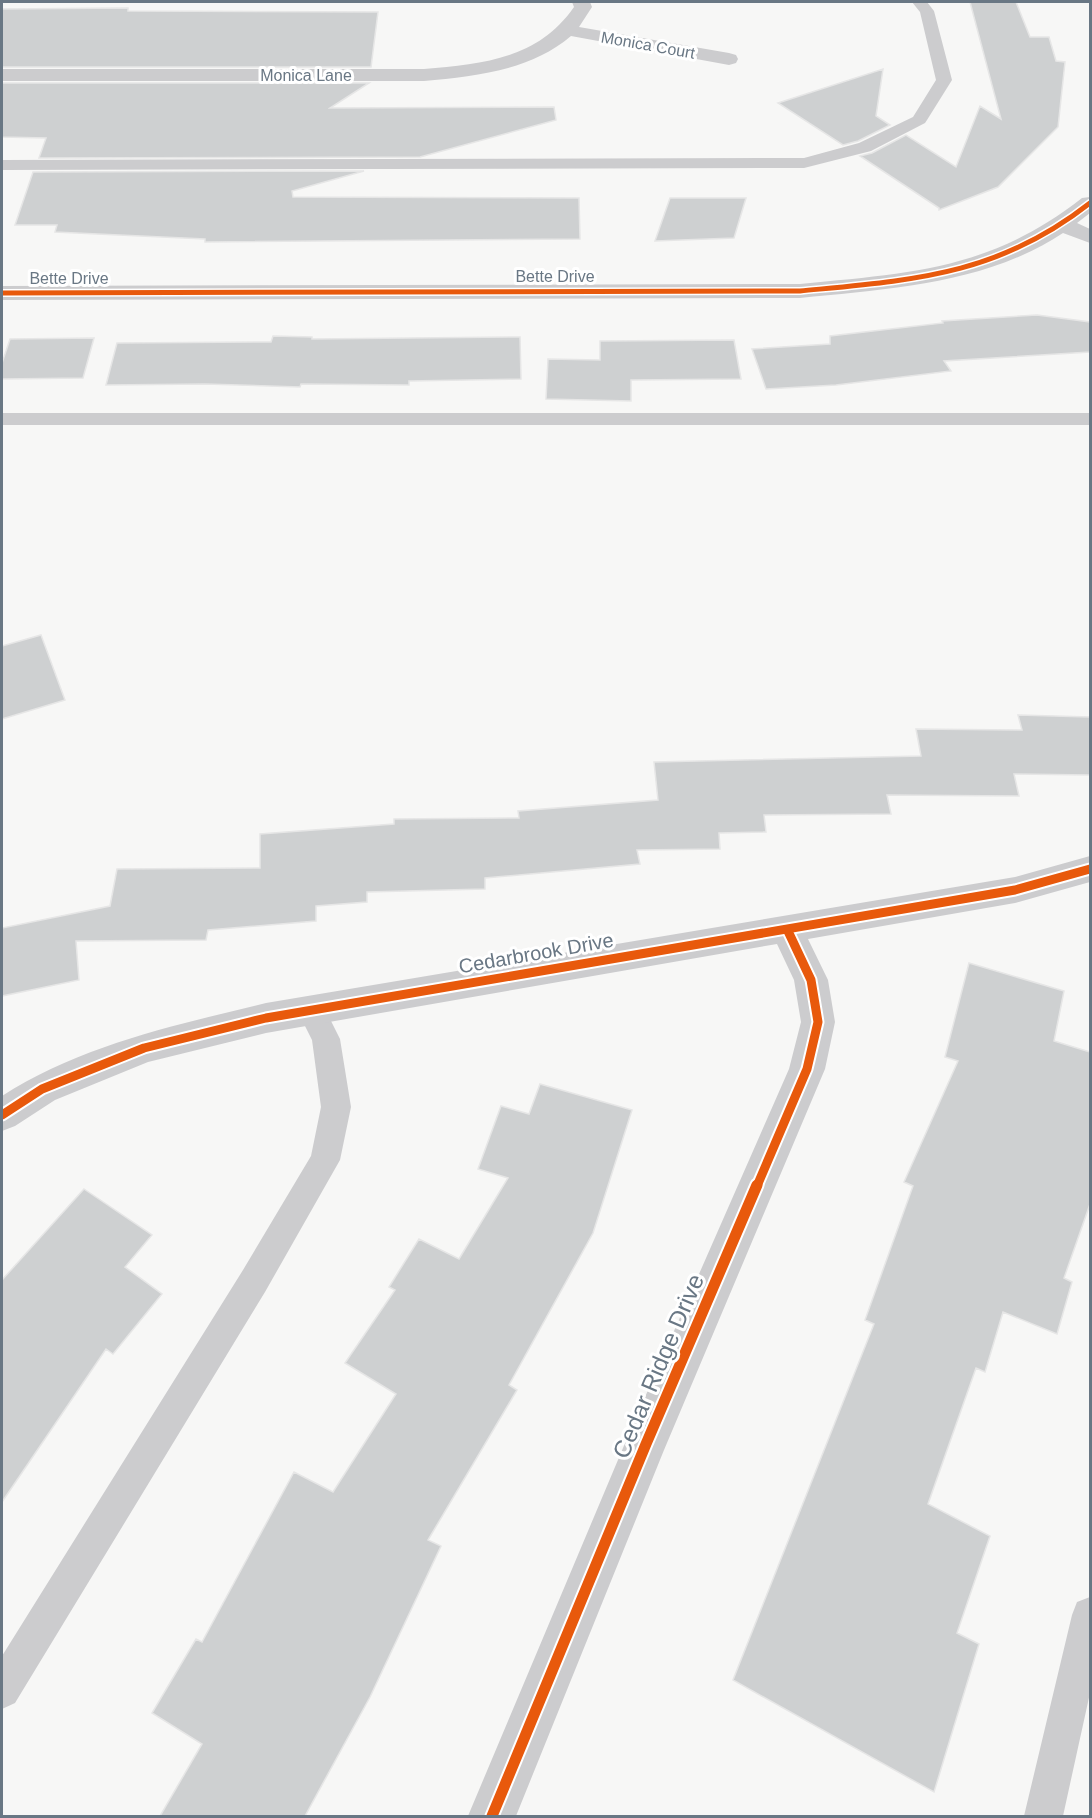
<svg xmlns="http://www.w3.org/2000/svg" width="1092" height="1818" font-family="Arial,sans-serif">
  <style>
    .building { fill: #ced0d1; stroke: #e6e6e6; stroke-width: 1.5 }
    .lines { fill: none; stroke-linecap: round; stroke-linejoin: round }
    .lane { fill: #ccccce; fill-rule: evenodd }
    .street { fill: #ccccce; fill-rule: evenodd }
    .cycleway-far2-casing { stroke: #fff; stroke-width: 8 }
    .cycleway-far1-casing { stroke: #fff; stroke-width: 13 }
    .cycleway-casing { stroke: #fff; stroke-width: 15 }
    .cycleway-far2 { stroke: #e8590c; stroke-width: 5 }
    .cycleway-far1 { stroke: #e8590c; stroke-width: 9 }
    .cycleway { stroke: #e8590c; stroke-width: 11 }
    .labels { text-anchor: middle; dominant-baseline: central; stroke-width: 6; stroke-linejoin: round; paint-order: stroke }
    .far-street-label { font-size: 16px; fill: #697784; stroke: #fff }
    .street-label { font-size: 20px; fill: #697784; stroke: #fff }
    .near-street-label { font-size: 24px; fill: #697784; stroke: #fff }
  </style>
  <rect width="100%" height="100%" fill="#f7f7f6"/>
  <path class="building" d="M970,2H1016L1030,37H1049L1056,61L1065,62L1058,127L998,187L939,210V208L860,156L872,153L906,135L956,167L980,106L1001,119Z
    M128,8V11L378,12L371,67H2V9Z
    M883,69L876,116L890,125L858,141L843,145L778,103Z
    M2,83H369L330,108L554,107L556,120L420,157L39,158L46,138L2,137Z
    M364,171L292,191L293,197L579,198L580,239L205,242V239L55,232L57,225H15L33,172Z
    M670,198H746L734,238L655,241Z
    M1037,315L1090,322V352L944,361L951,371L836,385L766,389L752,349L830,344V336L943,323L942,321Z
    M273,336L312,337V339L520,337L521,379L409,381V385L301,384L300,387L205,384L106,385L117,343L271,342Z
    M94,338L83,378L2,379V363L10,339Z
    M734,340L741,379L631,380V401L546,399L548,359L600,360V341Z
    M41,635L65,700L2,719V646Z
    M1018,715L1090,717V775L1014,774L1019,796L887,795L891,814L764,815L766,832L719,833L720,849L637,850L640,864L485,878V889L367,892V902L316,906V921L208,930L206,940L76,941L79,980L2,996V928L110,906L117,869L260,868V834L394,824V819L519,818L518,811L658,800L654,762L921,756L916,729L1022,730Z
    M969,963L1064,991L1054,1041L1090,1052V1204L1064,1278L1072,1282L1057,1334L1003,1312L985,1372L976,1368L928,1504L990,1536L957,1633L979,1644L934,1792L733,1680L874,1324L865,1320L913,1186L904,1182L958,1061L945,1057Z
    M540,1084L632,1110L593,1233L509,1385L517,1390L428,1540L441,1546L370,1697L305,1816H160L202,1744L152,1713L196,1639L202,1642L294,1472L333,1492L396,1394L345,1363L395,1290L389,1287L419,1239L459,1259L508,1178L478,1169L501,1106L529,1114Z
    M84,1189L152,1235L125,1267L162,1294L113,1354L106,1349L2,1502V1280Z"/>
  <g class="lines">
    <path class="lane" d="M912,2H927L934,11L952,80L927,120L925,123L871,151L804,168L2,170V160L804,158L859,143L913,117L936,80L920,12Z
      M2,413H1090V425H2Z
      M311,998L321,1001L340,1039L351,1107L340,1160L265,1292L15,1703L2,1709V1656L243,1270L311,1156L321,1107L312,1040L297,1010L301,1001Z
      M1090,1597V1693L1063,1816H1024L1072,1615L1077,1602Z"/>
    <path class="street" d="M572,2H590L592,7L579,27L729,53L736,55L738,59L736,63L729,65L571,36C530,71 475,76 424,81H2V69H424C483,64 538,59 574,7Z
      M1090,197V213L1077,223L1090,229V243L1063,233C986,284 890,289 800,298L2,300V286L800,284C911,273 990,270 1082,198Z
      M1090,856V882L1015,903L808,939L828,980L835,1022L825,1069L664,1450L516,1816H468L631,1429L789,1069L801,1022L794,980L777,944L266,1033L148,1062L55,1100L15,1126L2,1131V1096C81,1045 176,1025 266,1003L1015,877Z"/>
    <g class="cycleway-far2-casing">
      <path id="cycleway-far2" d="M2,293L800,291C913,280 997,276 1090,203"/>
    </g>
    <g class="cycleway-far1-casing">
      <path id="cycleway-far1" d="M2,1115L42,1089L144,1048L266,1018L1015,890L1090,869
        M757,1186L807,1069L818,1022L811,980L787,929"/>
    </g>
    <g class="cycleway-casing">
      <path id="cycleway" d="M492,1816L646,1444L757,1185"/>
    </g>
    <use href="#cycleway-far2" class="cycleway-far2"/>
    <use href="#cycleway-far1" class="cycleway-far1"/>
    <use href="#cycleway" class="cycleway"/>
  </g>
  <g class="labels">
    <g class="far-street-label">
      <text transform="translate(648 45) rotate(10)">Monica Court</text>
      <text x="306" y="75">Monica Lane</text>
      <text x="555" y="276">Bette Drive</text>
      <text x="69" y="278">Bette Drive</text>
    </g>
    <g class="street-label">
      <text transform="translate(536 953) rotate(-10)">Cedarbrook Drive</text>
    </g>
    <g class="near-street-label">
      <text transform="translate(658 1366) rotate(-67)">Cedar Ridge Drive</text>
    </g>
  </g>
  <rect width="1092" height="1818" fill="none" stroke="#697784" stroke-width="6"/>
</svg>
